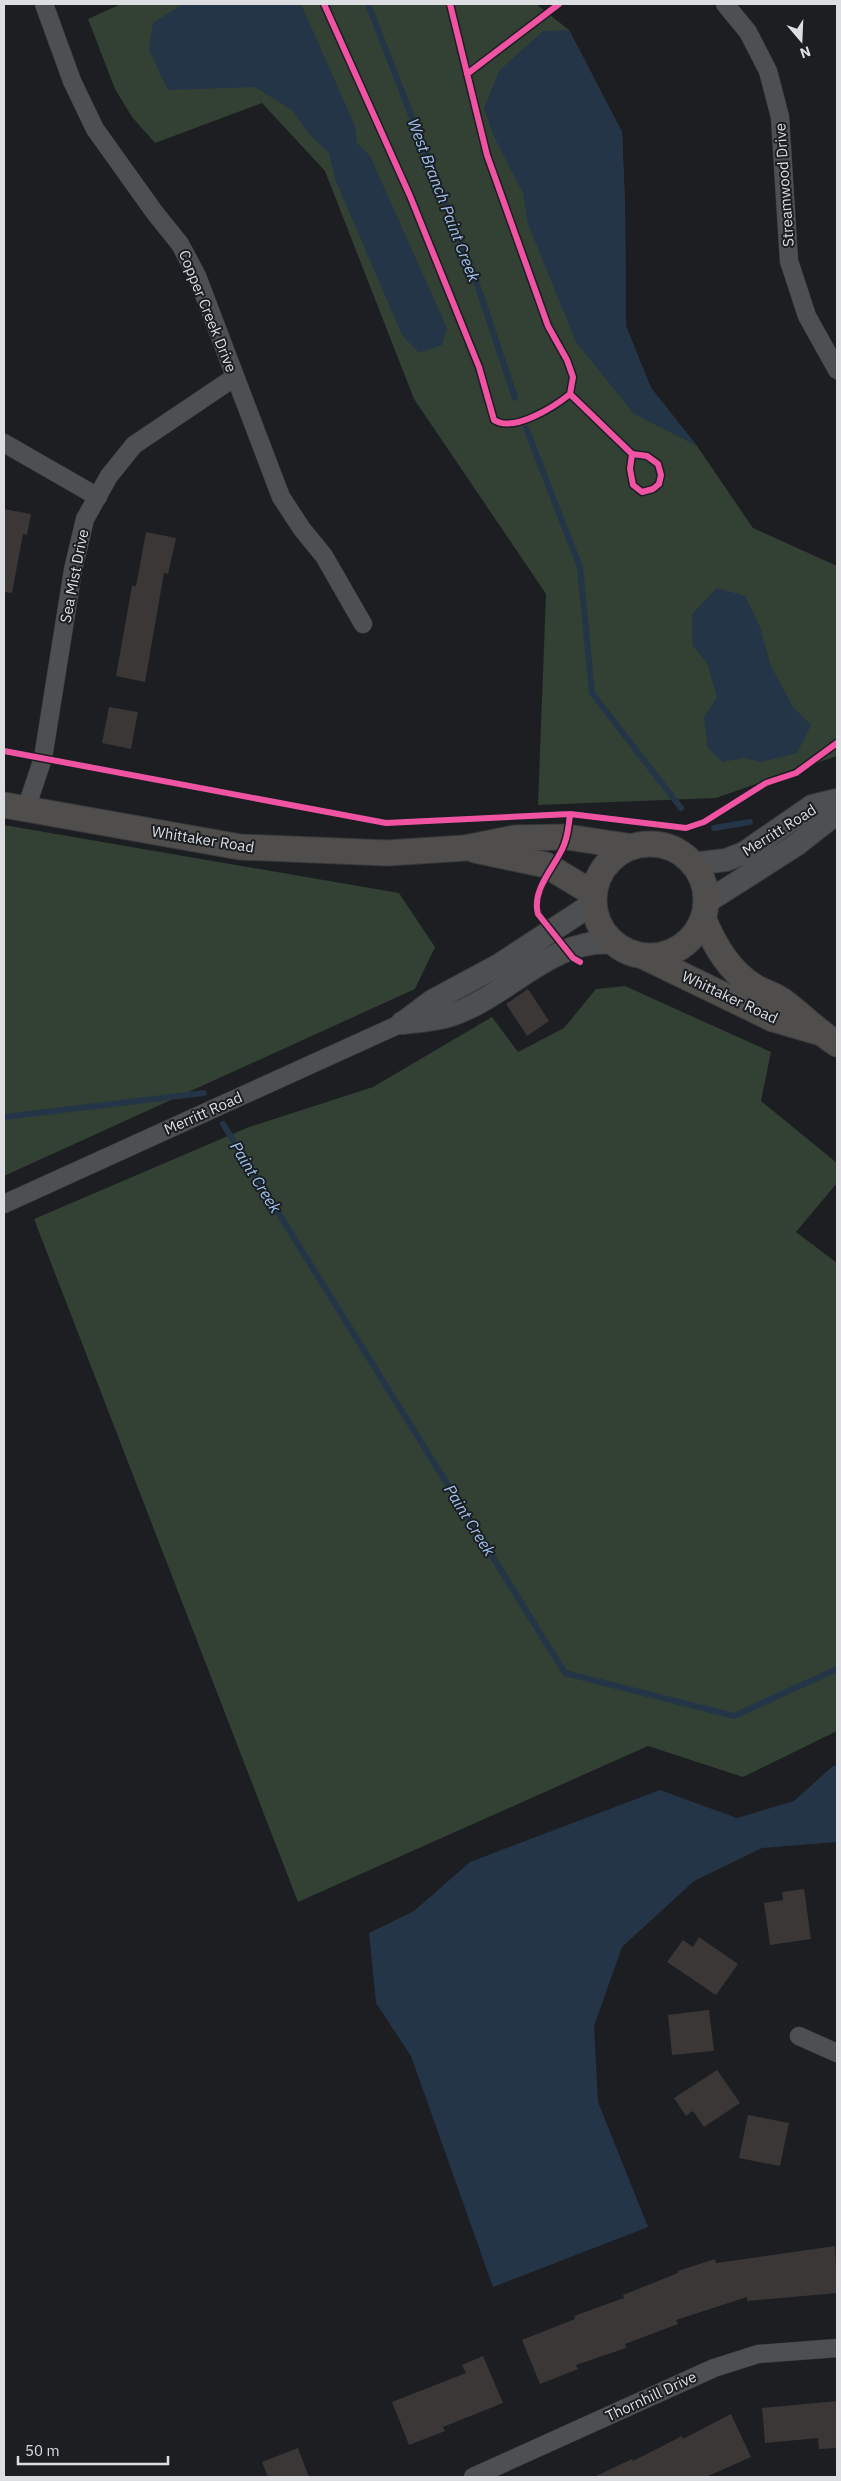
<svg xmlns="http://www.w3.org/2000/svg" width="841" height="2481" font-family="'IBM Plex Sans',sans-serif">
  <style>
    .green { fill: #324133 }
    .water { fill: #253548 }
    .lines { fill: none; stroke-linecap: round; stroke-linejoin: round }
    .stream { stroke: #253548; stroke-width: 6 }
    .building { fill: #3b3736 }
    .minor-casing { stroke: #3a3b3d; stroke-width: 19 }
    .tertiary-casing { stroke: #3a3b3d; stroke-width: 24 }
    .secondary-casing { stroke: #3a3b3d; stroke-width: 27 }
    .minor { stroke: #4e4f50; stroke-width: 18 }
    .tertiary { stroke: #4e4f50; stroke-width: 22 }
    .secondary { stroke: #504e4d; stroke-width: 25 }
    .cycleway-casing { stroke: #1b1e22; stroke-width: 9 }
    .cycleway { stroke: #f153a3; stroke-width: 6 }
    .labels { text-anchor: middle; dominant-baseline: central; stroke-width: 4; stroke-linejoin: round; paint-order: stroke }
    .street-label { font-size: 15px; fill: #dcdee1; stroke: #1b1e22 }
    .water-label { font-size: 16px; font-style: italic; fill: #9fc2ee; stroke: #1b1e22 }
  </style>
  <rect width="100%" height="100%" fill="#1c1e21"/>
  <path class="green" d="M121,4H536L569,30L622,132L625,205L626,326L651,388L697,446L753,528L837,566V756L716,798L538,805L546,594L414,399L325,171L262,103L155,143L132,117L115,89L88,19Z
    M4,825L399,893L435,947L415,989L4,1176Z
    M625,986L771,1052L761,1101L837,1163V1183L796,1232L837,1263V1731L743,1777L648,1746L298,1902L34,1219L249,1127L373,1087L492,1017L518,1052L564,1028L596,989Z"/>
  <path class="water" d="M183,4H301L355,126L357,143L370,156L447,328L442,345L419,353L402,335L335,179L329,153L310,135L293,111L255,87L168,90L149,50L153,23Z
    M569,30L622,132L625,205L626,327L651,388L697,446L634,414L576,342L528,224L523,193L494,137L484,109L499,71L543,31Z
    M717,588L745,596L760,627L771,666L793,707L811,725L797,753L761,762L744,758L723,762L708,748L704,717L717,697L707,663L692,645V614Z
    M837,1765V1842L762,1848L694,1881L622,1947L594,2026L598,2102L648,2227L493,2287L411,2056L376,2003L369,1933L414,1911L470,1862L660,1790L737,1818L794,1801L833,1766Z"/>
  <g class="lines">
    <path class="stream" d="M368,4L479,290L515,398
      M526,428L580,567L592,693L681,808
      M714,828L750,822
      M4,1117L204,1093
      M223,1124L565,1673L734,1716L837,1669"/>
  </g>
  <path class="building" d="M4,509L31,514L27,535L23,534L12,593L4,592Z
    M146,532L176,538L168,574L164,573L145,682L116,676L132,586H136Z
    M109,707L138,712L131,749L102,743Z
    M528,989L549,1021L527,1036L506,1004Z
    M804,1889L811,1939L770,1945L764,1903L783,1900L782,1892Z
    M699,1937L738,1964L716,1995L667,1962L683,1940L693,1947Z
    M709,2010L714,2051L672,2055L668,2015Z
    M717,2070L740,2103L704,2127L693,2111L686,2116L674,2098Z
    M748,2115L789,2123L780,2166L739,2158Z
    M835,2246L837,2293L747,2301V2297L676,2320L678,2324L625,2344L626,2348L576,2365L578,2369L540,2384L522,2340L575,2319L574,2316L624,2298L623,2295L678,2273V2271L715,2259L716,2263Z
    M483,2356L503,2403L443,2427L445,2431L409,2445L392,2402L466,2373L462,2365Z
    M837,2401V2448L819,2449L818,2438L765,2443L762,2408Z
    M731,2414L751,2457L706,2477H594L632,2459L633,2461L682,2436L683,2439Z
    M298,2448L309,2477H268L262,2462Z"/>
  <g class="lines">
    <g class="minor-casing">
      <path id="minor" d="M44,4L72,81L95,129L155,213L180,244L197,276L281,497L302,529L324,556L363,624
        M725,4L748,32L768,71L780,117L789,261L807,316L837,370
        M4,443L98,497
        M26,809L43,758L73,570L85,519L109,476L134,445L235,377
        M4,1204L402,1023
        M799,2036L837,2053
        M473,2477L714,2368L758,2354L837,2348"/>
    </g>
    <g class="tertiary-casing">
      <path id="tertiary" d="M692,864L726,860L744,853L812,806L837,800
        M705,903L796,845L837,813
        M404,1022L432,1001L499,965L594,903
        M402,1023C418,1021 436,1020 451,1015C507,997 552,937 613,943"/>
    </g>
    <g class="secondary-casing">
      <path id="secondary" d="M4,805L240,847L387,853L465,848L515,838L567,837L633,847
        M594 900a56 56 0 1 1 112 0a56 56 0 1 1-112 0Z
        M475,850L546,865L594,894
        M703,918C715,946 729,971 755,987C764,992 775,995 783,1001C802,1015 817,1031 837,1044
        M643,956L773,1019L818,1032"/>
    </g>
    <use href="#minor" class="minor"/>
    <use href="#tertiary" class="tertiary"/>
    <use href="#secondary" class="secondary"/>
    <g class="cycleway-casing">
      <path id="cycleway" d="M324,4L410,196L479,367L494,420C513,433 554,407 570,394L573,377L567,360L548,326L487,155L450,4
        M467,74L559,4
        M570,394L632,454L647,456L658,464L661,475L659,484L653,489L642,492L633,485L630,469L632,454
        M4,751L386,823L570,814L686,828L704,822L766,783L796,773L837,743
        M570,814C569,825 568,835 564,845C556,866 531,889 538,914L573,958L580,962"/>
    </g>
    <use href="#cycleway" class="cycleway"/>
  </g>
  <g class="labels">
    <g class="street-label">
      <text transform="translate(784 185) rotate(-94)">Streamwood Drive</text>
      <text transform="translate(208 311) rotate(68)">Copper Creek Drive</text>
      <text transform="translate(74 576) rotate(-79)">Sea Mist Drive</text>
      <text transform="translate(779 830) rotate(-32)">Merritt Road</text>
      <text transform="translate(203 839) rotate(9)">Whittaker Road</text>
      <text transform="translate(730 997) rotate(25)">Whittaker Road</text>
      <text transform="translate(203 1113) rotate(-24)">Merritt Road</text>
      <text transform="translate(651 2396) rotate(-25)">Thornhill Drive</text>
    </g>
    <g class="water-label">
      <text transform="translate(444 200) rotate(69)">West Branch Paint Creek</text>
      <text transform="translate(256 1177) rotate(58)">Paint Creek</text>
      <text transform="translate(470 1520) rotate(58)">Paint Creek</text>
    </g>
  </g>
  <rect width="841" height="2481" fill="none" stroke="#dcdee1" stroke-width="10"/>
  <g transform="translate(801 40) rotate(161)" stroke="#1b1e22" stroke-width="4" paint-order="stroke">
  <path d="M0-4L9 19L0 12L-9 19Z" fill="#dcdee1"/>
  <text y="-8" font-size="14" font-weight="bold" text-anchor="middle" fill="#dcdee1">N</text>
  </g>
  <path d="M18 2456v8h150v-8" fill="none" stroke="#dcdee1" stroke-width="2.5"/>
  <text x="25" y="2456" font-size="15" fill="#dcdee1" stroke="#1b1e22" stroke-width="4" paint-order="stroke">50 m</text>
</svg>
